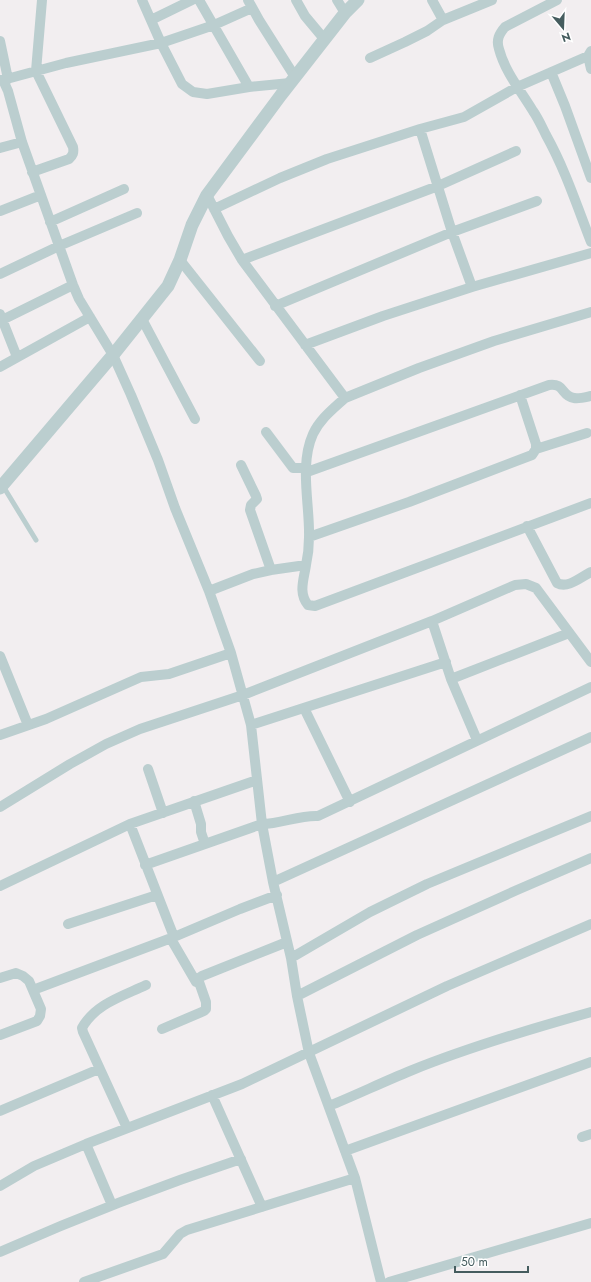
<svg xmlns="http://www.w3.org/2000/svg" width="591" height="1282" font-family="Jost,sans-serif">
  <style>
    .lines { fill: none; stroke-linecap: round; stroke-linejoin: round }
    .service { stroke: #bbcecf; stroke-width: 5 }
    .minor { stroke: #bbcecf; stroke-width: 10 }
    .tertiary { stroke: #bbcecf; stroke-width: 13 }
  </style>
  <rect width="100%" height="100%" fill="#f2eef0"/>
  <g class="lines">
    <path class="service" d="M3,486L36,540"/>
    <path class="minor" d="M142,0L161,43L182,84L193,92L207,94L249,87L290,83
      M199,0L249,87
      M248,0L259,20L295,77
      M296,0L305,16L325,40
      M337,0L345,13
      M432,0L443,20
      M557,0L505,27C499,34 496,40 499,49C505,72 521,91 533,111C538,118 542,127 546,135C565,169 577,206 591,242
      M151,20L192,0
      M0,41L8,79
      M591,51L588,56L591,69
      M370,58L405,42L427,31L443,20L492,0
      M551,72L565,106L591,178
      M0,80H3L8,91L22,142L73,285L79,299L113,355L131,395L158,460L175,508L209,591L231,653L251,725L262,824L273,882L291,958L297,996L309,1053L355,1178L381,1282
      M3,80L66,63L161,43L214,25L252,8
      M420,129L452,232L472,287
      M0,148L22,142
      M32,172L69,159C73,155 74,153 73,147L36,71L42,0
      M207,195L228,236L242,260L345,398C333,409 320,419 313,434C299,465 310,505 309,537C309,546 308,556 306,565C304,579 298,593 308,605L315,606L591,503
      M214,209L280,178L327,159L420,129L464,117L517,87L588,56
      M0,211L41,195
      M50,222L124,189
      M180,260L260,361
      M242,260L438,186L516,151
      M0,274L59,246L137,213
      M275,306L452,232L537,201
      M0,314L17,357
      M142,319L195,419
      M0,321L73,285
      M305,345L383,316L472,287L591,253
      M0,367L90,317
      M345,398L419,368L494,341L591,312
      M266,432L293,468H307
      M536,449L587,433
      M241,465L256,496L257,499L251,505L250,510L271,570
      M307,472L549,385C565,383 561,396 574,398C579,399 586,397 591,396
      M527,526L557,583C568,589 581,577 591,572
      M309,537L409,502L532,455L536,449V444L520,395
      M209,591L253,574L271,570L306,565
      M432,621L451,679L477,740
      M0,656L28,725
      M451,679L569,633
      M304,708L350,802
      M251,725L446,662
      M0,735L46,719L141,677L169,674L231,653
      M148,769L163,813
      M194,801L201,824V832L205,844
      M0,807L70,764L106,744L140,729L243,695L432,621L515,585L526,584L536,588L591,662
      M130,824L174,937L171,939L196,982
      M145,865L262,824C281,824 299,815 318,816L591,687
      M273,882L591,737
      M0,886L130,824L257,780
      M68,924L157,895
      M291,958L370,912L427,884L591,816
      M0,978L16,973L23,976L29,981L41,1009L40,1016L37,1021L0,1035
      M33,990L174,937L240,909L277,895
      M297,996L417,935L517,890L591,858
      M162,1029L204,1011L206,1009V1002L199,982V978L202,976L287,942
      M212,1095L262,1207
      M329,1106C356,1095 383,1082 410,1071C469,1047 530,1029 591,1012
      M0,1111L99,1069
      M127,1128L83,1032L82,1028C95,1004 123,996 146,985
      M582,1137L591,1134
      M86,1144L112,1205
      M345,1151L591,1062
      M0,1186L34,1166L86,1144L242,1084L447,986L591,924
      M0,1252C79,1217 159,1186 241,1159
      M84,1282L163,1254L180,1234L187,1230L355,1178
      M389,1282L591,1223"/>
    <path class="tertiary" d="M0,488L113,355L168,286L180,260L192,225L207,195L281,95L345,13L358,0"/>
  </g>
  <g transform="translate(563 28) rotate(161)" stroke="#ffffff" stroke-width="3" paint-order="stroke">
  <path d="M0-3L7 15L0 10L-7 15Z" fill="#455c5e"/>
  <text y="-6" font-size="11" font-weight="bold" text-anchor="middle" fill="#455c5e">N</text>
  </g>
  <path d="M455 1266v6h73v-6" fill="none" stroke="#455c5e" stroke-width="2"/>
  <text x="461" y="1266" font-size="12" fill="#455c5e" stroke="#ffffff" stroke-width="3" paint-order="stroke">50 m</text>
</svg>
